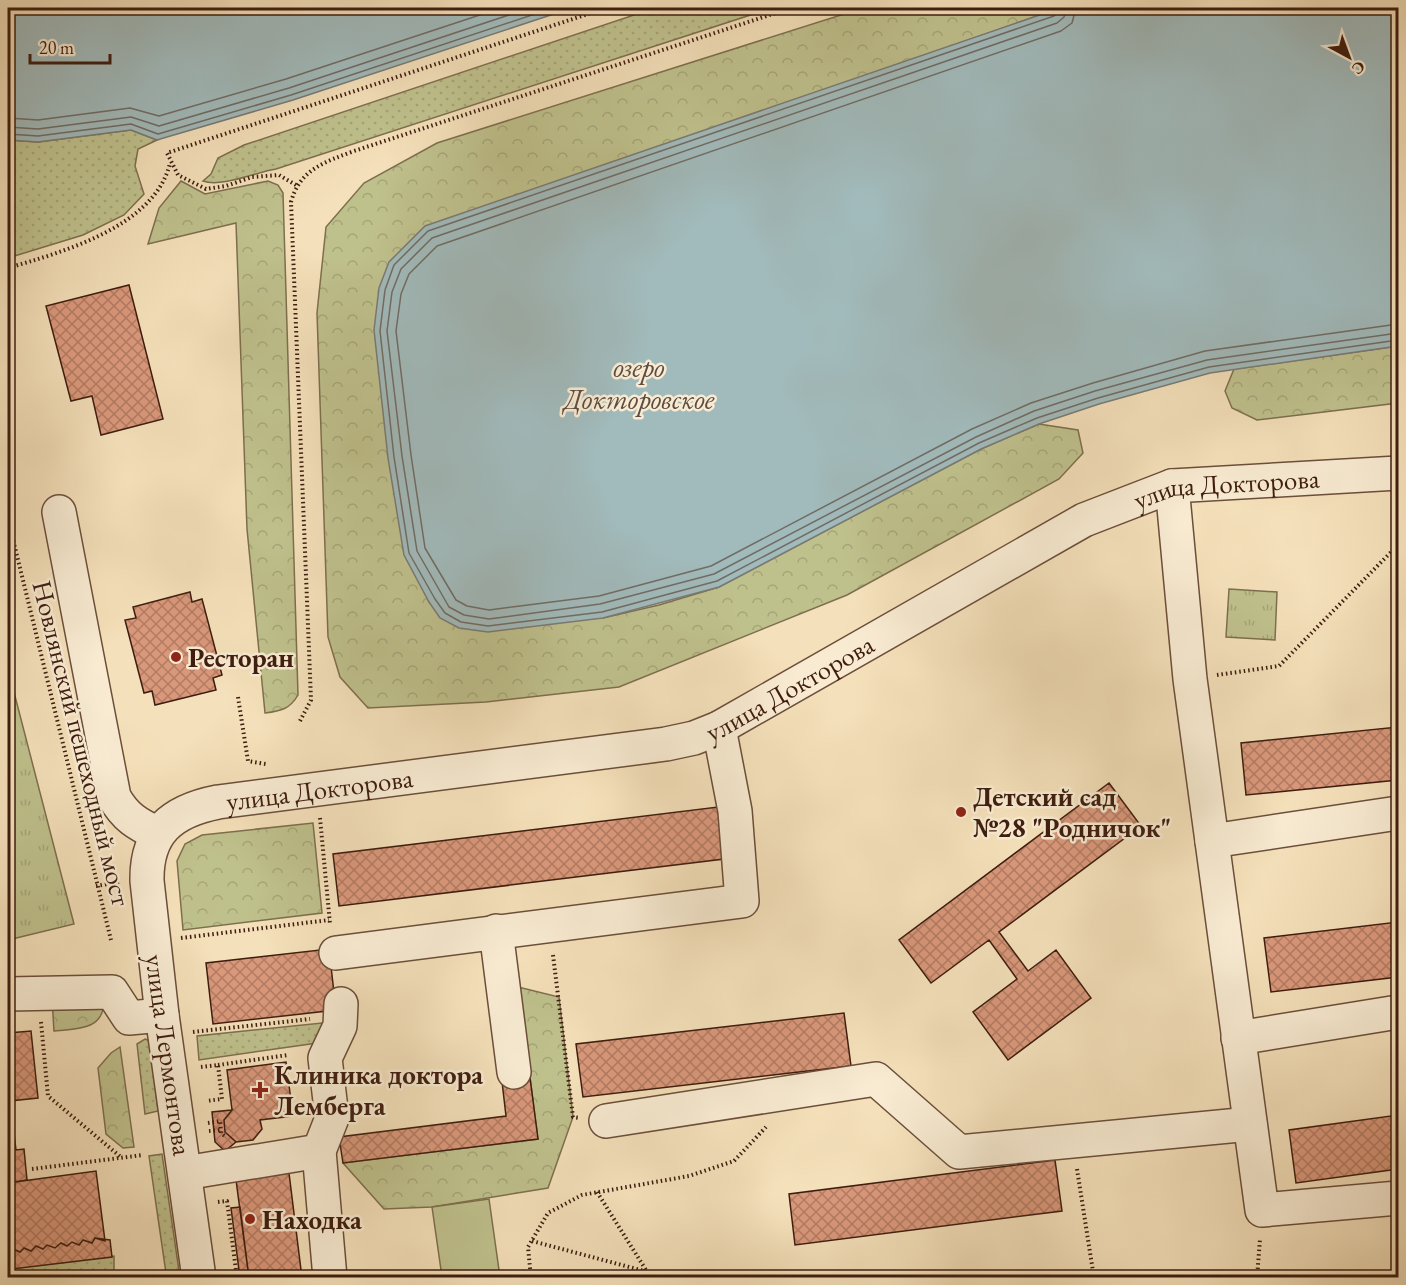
<svg xmlns="http://www.w3.org/2000/svg" width="1406" height="1285" font-family="'EB Garamond',serif">
  <style>
    .grass { fill: url(#grass-dots); stroke: #7e6f4e; stroke-width: 1.5 }
    .forest { fill: url(#forest-crowns); stroke: #7e6f4e; stroke-width: 1.5 }
    .park { fill: url(#park-tufts); stroke: #7e6f4e; stroke-width: 1.5 }
    .pitch { fill: #bfc18d; stroke: #7e6f4e; stroke-width: 1.5 }
    .water { fill: #a1babb; stroke: #797b76; stroke-width: 1.5 }
    .lines { fill: none; stroke-linecap: round; stroke-linejoin: round }
    .shore { stroke: #706c65; stroke-width: 1.5 }
    .building { fill: url(#building-cross-hatch); stroke: #3e1d0f; stroke-width: 1.5 }
    .minor-casing { stroke: #6c4e3a; stroke-width: 36 }
    .path { stroke: #3e1d0f; stroke-width: 4; stroke-dasharray: 1.5 3; stroke-linecap: butt }
    .minor { stroke: #f8ebd2; stroke-width: 33 }
    .poi-dot { fill: #8f2418; stroke: #f8ebd2; stroke-width: 2 }
    .labels { text-anchor: middle; dominant-baseline: central; stroke-width: 5; stroke-linejoin: round; paint-order: stroke }
    .street-label { font-size: 27px; fill: #3e1d0f; stroke: #f8ebd2 }
    .poi-label { font-size: 27px; font-weight: bold; fill: #3e1d0f; stroke: #f8ebd2; text-anchor: start }
    .water-label { font-size: 28px; font-style: italic; fill: #5c4c43; stroke: #f8ebd2 }
  </style>
  <defs>
    <pattern id="grass-dots" width="8" height="8" patternUnits="userSpaceOnUse" patternTransform="scale(1.5)"><rect width="8" height="8" fill="#bfc18d"/><path d="M2 2h.1M6 6h.1" fill="none" stroke="#a5a578" stroke-width="1.8" stroke-linecap="round"/></pattern>
    <pattern id="forest-crowns" width="20" height="18" patternUnits="userSpaceOnUse" patternTransform="scale(1.5)"><rect width="20" height="18" fill="#bfc18d"/><path d="M2 6a3 3 0 1 1 6 0M12 15a3 3 0 1 1 6 0" fill="none" stroke="#a5a578"/></pattern>
    <pattern id="park-tufts" width="24" height="20" patternUnits="userSpaceOnUse" patternTransform="scale(1.5)"><rect width="24" height="20" fill="#bfc18d"/><path d="M3 7l-1-3M5 7V3M7 7l1-3M15 17l-1-3M17 17v-4M19 17l1-3" fill="none" stroke="#a5a578"/></pattern>
    <pattern id="building-cross-hatch" width="8" height="8" patternUnits="userSpaceOnUse" patternTransform="scale(1.5)"><rect width="8" height="8" fill="#da987b"/><path d="M0 0l8 8M0 8l8-8" fill="none" stroke="#b27b63"/></pattern>
  </defs>
  <rect width="100%" height="100%" fill="#f4e0ba"/>
  <filter id="stains"><feTurbulence type="fractalNoise" baseFrequency=".00333" numOctaves="4"/><feColorMatrix values="0 0 0 0 .2 0 0 0 0 .09 0 0 0 0 .02 0 0 0 .5 -.17"/></filter>
  <radialGradient id="worn" r=".72"><stop offset=".6" stop-color="#630" stop-opacity="0"/><stop offset="1" stop-color="#630" stop-opacity=".3"/></radialGradient>
  <path class="grass" d="M655,8H772L276,169C256,172 221,188 203,181L211,174L218,158L244,145Z
    M131,130L157,140L138,149L135,166L144,194L124,215L83,235L8,258V140L38,142Z
    M322,1023L324,1042L199,1060L197,1036Z
    M145,1039L150,1041L158,1111L145,1114L137,1044Z
    M162,1154L179,1271L166,1273L149,1156Z
    M114,1256V1270L107,1277H12L10,1269Z"/>
  <path class="forest" d="M863,8H1060L895,66L422,585L429,602L603,618L659,605L719,587L981,449L1039,424L1078,430L1083,453L1059,479L847,595L619,687L486,702L368,708L340,677L328,637L317,313L326,227L364,183L437,143Z
    M181,181L205,194L268,181L278,185L283,193L298,695C290,709 281,711 265,713L247,529L236,223L148,244L159,208Z
    M1398,346V403L1257,420L1232,408L1225,391L1234,369Z
    M313,823L322,913L183,930L177,861L185,844L202,835Z
    M514,986L559,997L573,1117L548,1188L432,1207L384,1209L343,1163L538,1139L529,1070Z
    M52,999L104,1001C104,1030 77,1029 54,1031Z
    M120,1047L134,1147L123,1148L106,1134L98,1068L111,1053Z"/>
  <path class="park" d="M1229,589L1277,592L1275,640L1226,637Z
    M8,669L74,924L8,940Z"/>
  <path class="pitch" d="M489,1199L500,1277H442L432,1207Z"/>
  <path class="water" d="M8,8H572L293,100L157,140L131,130L38,142L8,140Z
    M1060,8H1398V346L1210,373L1099,404L1039,424L981,449L719,587L603,618L488,632L459,628L440,618L429,602L404,555L388,458L374,330L379,288L389,262L425,226Z"/>
  <g class="lines">
    <path class="shore" d="M1059,8L1054,16L428,231L394,265L385,290L380,331L394,457L409,553L435,599L445,613L461,622L488,626L602,612L717,581L979,443L1037,418L1098,398L1209,367L1398,340
      M1067,8L1064,17L1057,23L432,238L401,269L392,292L387,331L402,456L417,551L449,607L464,615L489,619L600,604L714,574L976,437L1034,411L1095,391L1207,360L1398,333
      M1076,8L1072,23L1061,31L437,246L409,274L401,294L396,331L411,455L425,548L456,600L467,606L489,610L599,596L711,566L972,429L1031,403L1093,383L1205,351L1398,324
      M8,118L38,120L130,108L159,116L286,79L501,8
      M8,127L38,129L131,117L159,126L289,88L530,8
      M8,134L38,136L131,124L158,134L291,95L553,8"/>
  </g>
  <path class="building" d="M129,285L163,419L101,435L92,396L71,401L46,306Z
    M190,592L192,602L202,599L222,675L213,678L216,690L155,705L152,691L144,693L125,620L136,618L133,607Z
    M1398,727V780L1246,795L1241,743Z
    M1109,783L1141,826L999,932L1028,971L1056,950L1091,998L1008,1060L973,1012L1017,979L989,940L931,983L899,940Z
    M718,807L724,859L339,906L333,854Z
    M1398,922V977L1271,992L1264,938Z
    M329,949L336,1010L213,1024L206,963Z
    M844,1013L851,1066L583,1097L576,1044Z
    M31,1031L38,1098L10,1101L16,1150L24,1149L27,1180L8,1183V1033Z
    M286,1062L293,1116L260,1120L262,1129L253,1140L236,1142L225,1132L224,1120L232,1110L227,1070Z
    M529,1070L538,1139L343,1163L339,1137L506,1116L501,1073Z
    M232,1110L224,1120L225,1132L236,1142L225,1151L215,1142L212,1112Z
    M1398,1115V1169L1296,1183L1289,1130Z
    M1055,1160L1062,1211L795,1245L789,1194Z
    M96,1171L105,1241L95,1238L92,1243L83,1240L79,1245L72,1242L67,1246L61,1243L55,1248L47,1245L43,1249L36,1246L31,1251L24,1248L20,1252L8,1247V1183Z
    M289,1173L302,1278H249L236,1180Z
    M240,1207L249,1278H240L231,1208Z
    M95,1238L110,1240L112,1257L12,1269L9,1247L20,1252L24,1248L31,1251L36,1246L43,1249L47,1245L55,1248L61,1243L67,1246L72,1242L79,1245L83,1240L92,1243Z"/>
  <g class="lines">
    <g class="minor-casing">
      <g id="minor">
        <path d="M1172,486L1190,679L1262,1210L1398,1198"/>
        <path d="M59,512L114,797C125,817 137,824 158,834"/>
        <path d="M1212,841L1398,813"/>
        <path d="M496,931L514,1072"/>
        <path d="M336,953L742,901L735,811L719,728"/>
        <path d="M8,994L112,992L129,1018L162,1015"/>
        <path d="M1238,1038L1398,1012"/>
        <path d="M606,1121L876,1079L959,1152L1250,1124"/>
        <path d="M319,1151L332,1118L325,1058L340,1026L341,1004"/>
        <path d="M185,1173L319,1151L330,1278"/>
        <path id="s1" d="M199,1278L162,1015L147,881C146,832 172,811 218,802L666,744L694,738L719,728L1084,520L1172,486L1398,473"/>
      </g>
    </g>
    <path class="path" d="M296,185L279,175L252,177L226,186L206,189L178,175L167,153L606,8
      M8,268C62,252 155,227 170,163
      M8,519L111,940
      M1217,675L1279,666L1398,545
      M238,697L248,761L266,764
      M300,721L311,700L291,202C300,169 325,162 354,151L791,8
      M320,818L330,924
      M96,886L119,882
      M181,938L329,920
      M553,955L573,1117L579,1118
      M41,1022L48,1096L122,1158
      M193,1032L310,1019
      M218,1065L288,1055
      M201,1067L218,1065L222,1099L206,1101
      M208,1123L220,1121L221,1133L226,1137
      M209,1131L221,1130
      M32,1169L143,1155
      M1077,1169L1094,1278
      M597,1192L651,1278
      M218,1202L227,1201L237,1278
      M532,1241L648,1272
      M531,1278L528,1247L548,1213L582,1195L689,1176L734,1161L766,1127
      M1257,1278L1260,1239"/>
    <use href="#minor" class="minor"/>
  </g>
  <g class="poi-dot">
    <circle cx="176" cy="657" r="6"/>
    <circle cx="961" cy="812" r="6"/>
    <path d="M257 1081h6v6h6v6h-6v6h-6v-6h-6v-6h6z"/>
    <circle cx="250" cy="1219" r="6"/>
  </g>
  <g class="labels">
    <g class="street-label">
      <text stroke="none"><textPath href="#s1" startOffset="1594">улица Докторова</textPath></text>
      <text stroke="none"><textPath href="#s1" startOffset="1107">улица Докторова</textPath></text>
      <text transform="translate(82 743) rotate(76)">Новлянский пешеходный мост</text>
      <text stroke="none"><textPath href="#s1" startOffset="621">улица Докторова</textPath></text>
      <text transform="translate(169 1055) rotate(82)">улица Лермонтова</text>
    </g>
    <g class="poi-label">
      <text x="188" y="657">Ресторан</text>
      <text x="973" y="796">Детский сад<tspan x="973" dy="31">№28 "Родничок"</tspan></text>
      <text x="274" y="1074">Клиника доктора<tspan x="274" dy="31">Лемберга</tspan></text>
      <text x="262" y="1219">Находка</text>
    </g>
    <g class="water-label">
      <text x="639" y="367">озеро<tspan x="639" dy="32">Докторовское</tspan></text>
    </g>
  </g>
  <rect width="1406" height="1285" fill="none" stroke="#f4e0ba" stroke-width="30"/>
  <rect x="9" y="9" width="1388" height="1267" fill="none" stroke="#3e1d0f" stroke-width="3"/>
  <rect x="15" y="15" width="1376" height="1255" fill="none" stroke="#3e1d0f" stroke-width="1.5"/>
  <g transform="translate(1349 57) rotate(139)" stroke="#f8ebd2" stroke-width="4.5" paint-order="stroke">
  <path d="M0-4.5L10 22L0 15L-10 22Z" fill="#3e1d0f"/>
  <text y="-9" font-size="16" font-weight="bold" text-anchor="middle" fill="#3e1d0f">С</text>
  </g>
  <path d="M30 54v9h80v-9" fill="none" stroke="#3e1d0f" stroke-width="3"/>
  <text x="39" y="54" font-size="18" fill="#3e1d0f" stroke="#f8ebd2" stroke-width="4.5" paint-order="stroke">20 m</text>
  <rect width="100%" height="100%" filter="url(#stains)"/>
  <rect width="100%" height="100%" fill="url(#worn)"/>
</svg>
